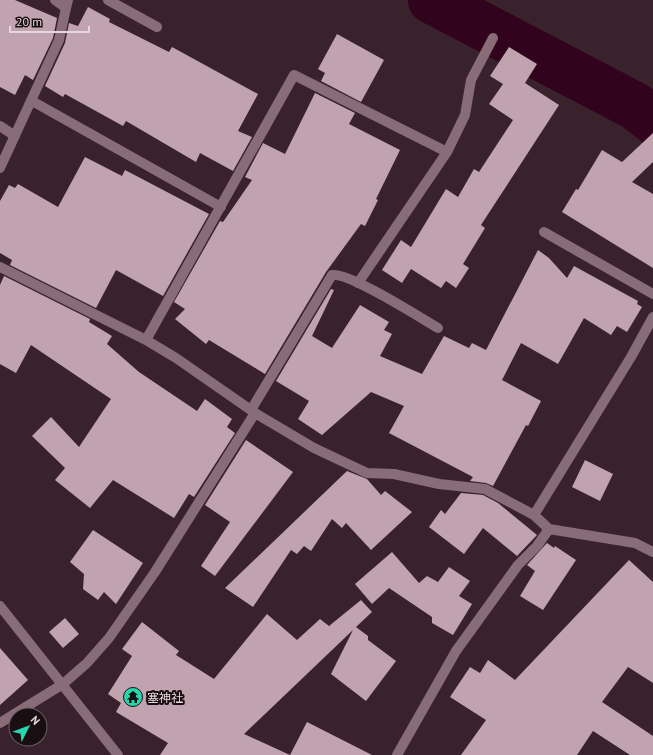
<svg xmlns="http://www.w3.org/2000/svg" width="653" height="755" font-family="'PT Sans','Noto Sans JP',sans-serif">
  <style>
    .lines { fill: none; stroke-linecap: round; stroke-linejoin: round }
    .river { stroke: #31031d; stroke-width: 48 }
    .building { fill: #c1a3af }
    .service { stroke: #886c78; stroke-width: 10 }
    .minor { stroke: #886c78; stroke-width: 10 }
    .tertiary { stroke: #886c78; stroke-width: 10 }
    .labels { text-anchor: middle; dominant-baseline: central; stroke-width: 4; stroke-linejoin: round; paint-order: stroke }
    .poi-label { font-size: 12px; fill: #e7d7de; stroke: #190f13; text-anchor: start }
  </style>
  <rect width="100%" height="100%" fill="#39222c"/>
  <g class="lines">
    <path class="river" d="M432,0L635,106L653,120"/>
  </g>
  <path class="building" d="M0,0H15L57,18L53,38L33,80L25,75L15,95L0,87Z
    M88,7L110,19L109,22L169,52L172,47L258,94L238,131L252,137L233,171L200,153L196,162L126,121L123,126L65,94L63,97L45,86L65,43L69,23L78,26Z
    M337,34L384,60L361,102L321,81L325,73L318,69Z
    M509,47L537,64L525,83L559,105L481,225L485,228L463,264L469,268L456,288L446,281L441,288L411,269L402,283L382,270L401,240L411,247L446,189L458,197L474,169L479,172L513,120L489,104L503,84L490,76Z
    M315,93L355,113L349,124L400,150L376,199L378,200L365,226L361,224L326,272L265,374L209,340L206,344L175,319L185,309L174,302L220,221L223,222L252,180L245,177L263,143L285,154Z
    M653,133V162L632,182L653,194V268L562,212L576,189L578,190L602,150L622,162Z
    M85,157L122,176L125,170L209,214L163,296L116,270L96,308L10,265L12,260L0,253V201L9,185L15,188L18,184L58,207Z
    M538,250L549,258L567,278L574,266L638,301L637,304L642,307L627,332L617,326L611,335L584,318L558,364L521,343L502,380L541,401L528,426L526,425L493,486L486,483L470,481L473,477L389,433L404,406L371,392L322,435L298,419L309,401L276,381L331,289L334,290L312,336L332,348L360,305L389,322L384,330L392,334L380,356L422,374L444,336L469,348L472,343L486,350Z
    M4,276L90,319L89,322L112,336L107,344L139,372L197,411L205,399L232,419L227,427L235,433L194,497L189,494L174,518L113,480L90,508L55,480L65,468L32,436L51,417L79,447L111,399L31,345L16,373L0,364V285Z
    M246,440L293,472L215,576L201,566L230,522L205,505Z
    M585,460L613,474L600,501L572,487Z
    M347,471L367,479L381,495L385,491L412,512L371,550L346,523L342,528L332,519L311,551L304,546L297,554L291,550L253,607L225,588Z
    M461,493L483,495L498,503L537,535L517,556L483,528L464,554L429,527L441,510L445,514Z
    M93,530L143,563L116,604L104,592L98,600L83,589L84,574L70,562Z
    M547,543L554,548L555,546L576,560L543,610L520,596L535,571L527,565Z
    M392,552L419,583L427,576L438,582L449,567L470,581L459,596L472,604L453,635L432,623V617L389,588L372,604L355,584Z
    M629,560L653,582V683L628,667L602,702L653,736V755H630L593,731L577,755H461L486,720L450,697L470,667L480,673L488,660L515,680Z
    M361,600L372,612L356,627L368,636V640L396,661L366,701L331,674L353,630L244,734L290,755H160L168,743L116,712L121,703L108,694L132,656L122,649L142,622L179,651L176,655L214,679L267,614L297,640L320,619L329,626Z
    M65,618L79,634L63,648L49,632Z
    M0,648L28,680L0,705Z
    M307,722L372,755H290Z"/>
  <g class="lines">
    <path class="service" d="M544,232L653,294"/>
    <path class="minor" d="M55,0L66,8L68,0
      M108,0L157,27
      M32,101L221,207
      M0,126L15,136
      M0,168L59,40L66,8
      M0,267L146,340L176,358L255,413
      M358,283L447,152L465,115L471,80L493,38
      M146,340L294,75L447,152
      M251,410L332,275C349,272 419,317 438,328
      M534,515L631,357L653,317
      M0,723L63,684L87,663L109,638L155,572L255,413L314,448L367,473L394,474L439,484L485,489L534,515L549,529L635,543L653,552
      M397,755L456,651L518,565L537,546L549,529"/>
    <path class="tertiary" d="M0,606L118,755"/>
  </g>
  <defs>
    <g id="temple-disc" transform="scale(1)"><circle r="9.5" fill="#29d5ac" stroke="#190f13"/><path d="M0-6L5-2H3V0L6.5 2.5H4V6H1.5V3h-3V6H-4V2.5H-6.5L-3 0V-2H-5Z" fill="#111"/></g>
  </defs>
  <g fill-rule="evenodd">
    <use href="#temple-disc" x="133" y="697"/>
  </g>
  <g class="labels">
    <g class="poi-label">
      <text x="147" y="697">塞神社</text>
    </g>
  </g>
  <g transform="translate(28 727) rotate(48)"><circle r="19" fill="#190f13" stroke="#6b5f64"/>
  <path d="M0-3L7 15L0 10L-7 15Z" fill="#29d5ac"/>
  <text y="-6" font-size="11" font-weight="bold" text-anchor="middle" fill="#e7d7de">N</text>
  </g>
  <path d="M10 26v6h79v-6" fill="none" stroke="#e7d7de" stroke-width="2"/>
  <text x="16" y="26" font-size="12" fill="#e7d7de" stroke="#190f13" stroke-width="3" paint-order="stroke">20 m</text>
</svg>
